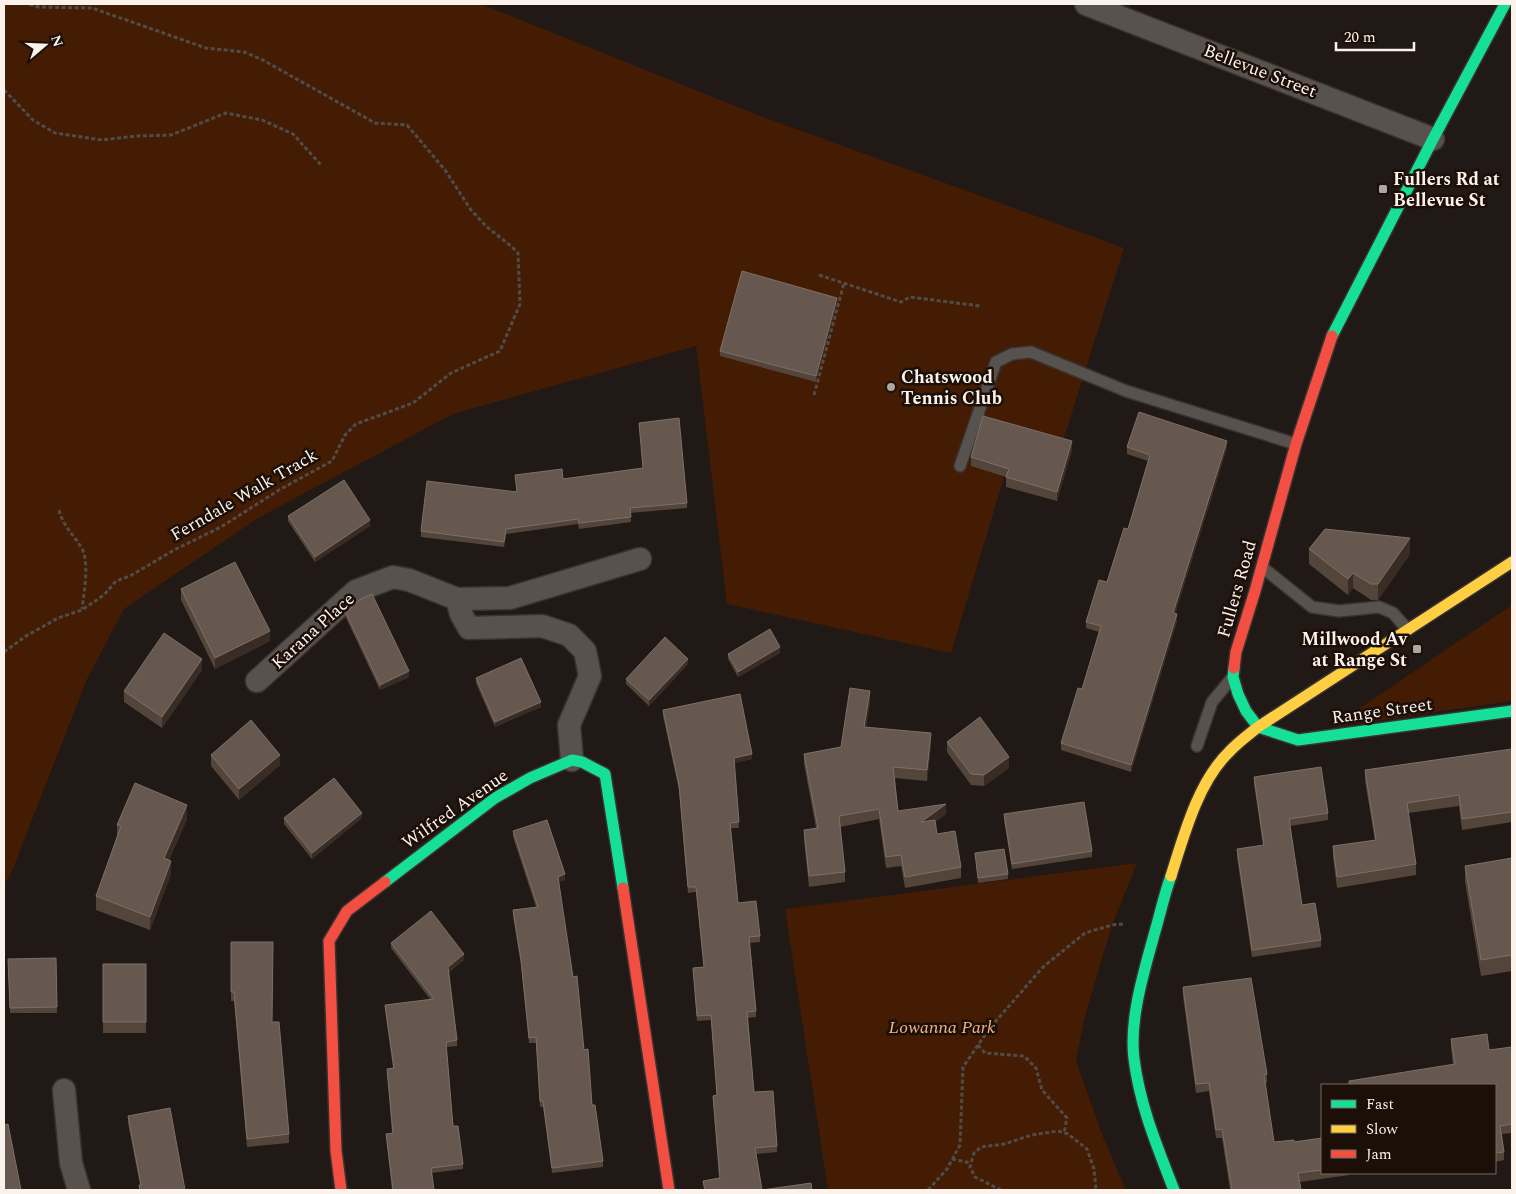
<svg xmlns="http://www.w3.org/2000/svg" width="1516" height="1194" font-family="Spectral,serif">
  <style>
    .green { fill: #431c03 }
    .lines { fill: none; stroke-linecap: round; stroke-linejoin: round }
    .lane-casing { stroke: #393330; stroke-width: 14 }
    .street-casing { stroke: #393330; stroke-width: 25 }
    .fast-casing { stroke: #393330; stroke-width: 14 }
    .slow-casing { stroke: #393330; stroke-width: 14 }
    .jam-casing { stroke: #393330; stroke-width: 14 }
    .path { stroke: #524c49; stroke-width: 3; stroke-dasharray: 4 2.5; stroke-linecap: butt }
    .lane { stroke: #58524e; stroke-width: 11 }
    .street { stroke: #58524e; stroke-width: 22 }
    .fast { stroke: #16e098; stroke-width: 11 }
    .slow { stroke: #ffcf43; stroke-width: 11 }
    .jam { stroke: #f24e42; stroke-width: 11 }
    .wall { fill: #54453b }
    .shaded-wall { fill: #382c24 }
    .building { fill: #66584e; stroke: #7d7067 }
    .poi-dot { fill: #afa6a1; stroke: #1c0f07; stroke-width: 2 }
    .labels { text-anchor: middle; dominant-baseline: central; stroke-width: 5; stroke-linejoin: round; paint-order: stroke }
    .street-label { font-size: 18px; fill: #fcf2ec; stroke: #1c0f07 }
    .poi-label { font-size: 18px; font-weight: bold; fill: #fcf2ec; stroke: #1c0f07; text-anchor: start }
    .park-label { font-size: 18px; font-style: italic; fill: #f2b38c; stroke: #1c0f07 }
  </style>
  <rect width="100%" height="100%" fill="#211915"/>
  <path class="green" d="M4,4H481L763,117L1124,248L1063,441L1019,428L951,653L727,604L696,346L453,414L258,518L124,609L87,679L12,871L4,885Z
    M1512,605V701L1332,727Z
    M1137,863L1112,925L1085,1016L1076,1061L1103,1137L1126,1190H828L785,909Z"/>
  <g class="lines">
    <g class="lane-casing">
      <path id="lane" d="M960,466L996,362L1012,354L1031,352L1126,391L1296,444
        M1262,567L1312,607L1339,611L1379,607L1393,613L1408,630
        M1197,746L1212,702L1232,678"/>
    </g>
    <g class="street-casing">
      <path id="street" d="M1086,4L1433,139
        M457,599L510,598L640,559
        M257,681L356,591L393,577L409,580L457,599L461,614L469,628L542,626L569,635L585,651L590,676L569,725L572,760
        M64,1090L71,1163L79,1190"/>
    </g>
    <g class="fast-casing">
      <path id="fast" d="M1332,336L1433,139L1505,4
        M1234,668L1233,677L1238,694L1246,711L1258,727L1298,740L1512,711
        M1171,876C1164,895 1160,915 1154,935C1144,972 1129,1019 1134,1059C1140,1106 1157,1146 1174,1190
        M385,882L495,798L530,778L572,760L582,762L605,774L623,888"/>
    </g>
    <g class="slow-casing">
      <path id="slow" d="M1171,876C1184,835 1198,782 1229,752C1237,743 1248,735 1258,727L1512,562"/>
    </g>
    <g class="jam-casing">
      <path id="jam" d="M1234,668L1236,652L1255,591L1296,444L1332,336
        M623,888L669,1190
        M341,1190L336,1151L329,941L347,911L385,882"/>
    </g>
    <path class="path" d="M4,90L33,120L55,133L102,140L137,136L171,135L226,113L262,120L293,134L321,165
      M819,275L901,302L910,297L980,306
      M814,395L844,283
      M59,510C64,528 72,532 81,547C90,560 84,593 82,609
      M4,652L26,636L58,618L82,610L104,595L116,581L130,576L176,549L221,527L279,490L332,461L345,435L356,424L413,403L451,373L500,351L520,304L518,253L511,246L487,227L471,210L445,170L407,125L375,123L261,59L244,52L206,48L92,8L38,7L28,4
      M978,1045L985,1053L1024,1056L1036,1068L1042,1090L1067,1118L1064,1133
      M952,1159L971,1163
      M928,1190L947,1169L960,1145L963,1067L989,1029L1043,967L1085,933L1112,925L1123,924
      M1001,1190L975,1177L970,1167L974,1153L981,1147L1004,1144L1032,1135L1058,1131L1068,1134L1087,1149L1094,1169L1096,1190"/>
    <use href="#lane" class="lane"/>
    <use href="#street" class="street"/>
    <use href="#fast" class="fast"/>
    <use href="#slow" class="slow"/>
    <use href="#jam" class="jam"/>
  </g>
  <path class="wall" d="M837,303L816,382L720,356V351Z
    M639,423L687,503V508L630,513L631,522L579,529L578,524L506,534L504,547L421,537V531L517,492L515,475L563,479L643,468Z
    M1127,447L1227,448L1175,614L1177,621L1131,772L1061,750V743L1082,689L1099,632L1086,628V622L1107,582L1128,529L1148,461L1127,454Z
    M1072,450L1057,501L1006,487V477L971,466V457Z
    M288,516L370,526L315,562L288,521Z
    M1309,549L1410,554L1378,600H1371L1353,588L1348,595L1309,564Z
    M181,589L270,641L215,669L181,600Z
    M346,613L409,677L380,690L346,618Z
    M780,653L738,677L728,659V654Z
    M688,664L649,706L626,684V679Z
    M202,670L162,728L124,702V691Z
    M476,678L541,707L495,727L476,683Z
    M870,702L866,728L931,744L927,781L895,778L898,811L946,814L935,822L937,834L961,867V878L905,888L901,866L886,868L879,819L840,827L845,872V882L809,887L804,840V830L816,828L804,764V754L841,747Z
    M663,710L752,759L734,763L739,828H731L738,903L760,936V942L750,943L756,1011V1017L748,1018L754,1092L777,1146V1152L756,1154L762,1190H812H704L703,1181L719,1178L713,1101V1096L717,1095L711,1020L697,1021L693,968L704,967L696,892L688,893L679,790L663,716Z
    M947,742L1009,768L984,786L971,785L947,752Z
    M1512,749V822L1462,830L1459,806L1408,813L1416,864V875L1337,888L1333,857V846L1375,841L1365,781V770Z
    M211,755L280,765L239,800L211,766Z
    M1254,777L1328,813V820L1290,826L1302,905L1321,940V947L1252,957L1237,857V849L1263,846L1254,784Z
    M1004,814L1092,851V857L1012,869L1004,820Z
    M284,818H362L312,859L284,824Z
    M187,819L169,860L171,874L150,930L96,910V896L117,838V825Z
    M513,831L565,880L558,882L592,1105L603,1161V1167L552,1173L543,1107H540L536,1043H529L521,965L513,916V910L536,907L513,837Z
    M975,853L1008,874V879L978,883Z
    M1512,858V971L1481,976L1465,882V866Z
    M231,942L272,1022L289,1134V1143L247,1147L234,1001H231Z
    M391,943L464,960L449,972L457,1040V1046L446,1047L453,1126L463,1164V1169L432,1173L434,1190H392L386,1134L392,1133L387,1069L393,1068L385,1010V1005L430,999L391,948Z
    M56,958L57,1013H10L8,959Z
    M103,964H146V1033H103Z
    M1183,987L1267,1074V1083H1265L1274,1142H1294L1322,1138V1173H1349V1175L1300,1182L1301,1190H1230L1222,1138H1216L1209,1091L1196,1093L1183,996Z
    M1451,1039L1489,1050L1512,1047V1133L1502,1134L1504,1152V1160L1495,1162V1085H1349V1081L1453,1065L1451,1047Z
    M128,1116L185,1190H139L140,1185L128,1123Z"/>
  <path class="shaded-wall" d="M837,298V303L816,382V376Z
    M1072,441V450L1057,501V492Z
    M1227,441V448L1173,620V613Z
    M370,520V526L315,562V557Z
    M1410,538V554L1378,600V584Z
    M1353,573V588L1348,595V579Z
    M1177,614V621L1131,772V765Z
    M270,631V641L215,669V658Z
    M780,647V653L738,677V672Z
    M202,659V670L162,728V717Z
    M688,659V664L649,706V700Z
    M409,671V677L380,690V685Z
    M870,691V702L864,738V727Z
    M541,702V707L495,727V722Z
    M931,733V744L927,781V770Z
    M752,754V759L734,763V758Z
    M280,755V765L239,800V789Z
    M1009,757V768L984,786V775Z
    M946,804V814L921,833V822Z
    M187,805V819L164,872V858Z
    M362,813V818L312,859V853Z
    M171,861V874L150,930V917Z
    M565,874V880L558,882V877Z
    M464,954V960L448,972V967Z"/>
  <path class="building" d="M742,271L837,298L816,376L720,351Z
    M1139,412L1227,441L1173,613L1177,614L1131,765L1061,743L1078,688L1082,689L1101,626L1086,622L1099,580L1107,582L1124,528L1128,529L1150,455L1127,447Z
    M983,416L1072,441L1057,492L1006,477L1009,469L971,457Z
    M679,418L687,503L630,508L631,517L579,523L578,519L506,529L504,542L421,531L427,481L517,492L515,475L562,469L563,479L643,468L639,423Z
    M344,480L370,520L315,557L288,516Z
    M1325,529L1410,538L1378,584H1371L1353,573L1348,579L1309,549Z
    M235,562L270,631L215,658L181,589Z
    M372,594L409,671L380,685L346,613L359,600Z
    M770,629L780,647L738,672L728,654Z
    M164,633L202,659L162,717L124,691Z
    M665,637L688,659L649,700L626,679Z
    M521,658L541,702L495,722L476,678Z
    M850,688L870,691L864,727L931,733L927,770L893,767L898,811L946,804L921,822L935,820L937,834L955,831L961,867L905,877L901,855L886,857L879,809L839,816L845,872L809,876L804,830L818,828L804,754L841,747Z
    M740,694L752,754L734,758L739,822L730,823L738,903L756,901L760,936L749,937L756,1011L747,1012L754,1092L773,1091L777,1146L755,1148L762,1190L811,1183L812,1190H705L703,1181L720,1178L713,1096L717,1095L711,1015L697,1016L693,968L704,967L696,887H688L679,785L663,710Z
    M980,717L1009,757L984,775L971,774L947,742Z
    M251,720L280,755L239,789L211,755Z
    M1512,749V812L1462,819L1459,795L1407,803L1416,864L1337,877L1333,846L1376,840L1365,770Z
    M1321,767L1328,813L1289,819L1302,905L1315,903L1321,940L1252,950L1237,849L1264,845L1254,777Z
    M334,778L362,813L312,853L284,818Z
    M135,783L187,805L164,858L171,861L150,917L96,896L121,826L117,825Z
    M1084,802L1092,851L1012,864L1004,814Z
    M547,820L565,874L558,877L573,977L577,976L584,1050L588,1049L592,1105H595L603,1161L552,1168L543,1101H540L536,1037L529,1038L521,960L513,910L538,907L513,831Z
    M1004,849L1008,874L978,878L975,853Z
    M1512,858V955L1481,960L1465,866Z
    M431,911L464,954L448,967L457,1040L446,1042L453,1126H458L463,1164L431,1168L434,1190H393L386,1134L393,1133L387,1069L394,1068L385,1005L434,999L391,943Z
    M231,942H273L272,1022H279L289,1134L247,1139L234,992H231Z
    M56,958L57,1007L10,1008L8,959Z
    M103,964H146V1022H103Z
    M1251,978L1267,1074L1264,1075L1274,1142L1294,1140V1142L1322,1138V1170L1298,1173L1301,1190H1232L1222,1129L1216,1130L1209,1083L1196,1084L1183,987Z
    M1487,1034L1489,1050L1512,1047V1124L1500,1126L1504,1152L1495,1153V1085H1349V1081L1455,1064L1451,1039Z
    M170,1108L185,1190H140L139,1185H141L128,1116Z
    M8,1124L21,1190H4V1125Z"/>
  <g class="poi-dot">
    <rect x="1378" y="184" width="10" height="10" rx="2.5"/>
    <circle cx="891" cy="387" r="5"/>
    <rect x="1412" y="644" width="10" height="10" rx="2.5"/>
  </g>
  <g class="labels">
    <g class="street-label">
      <text transform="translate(1260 71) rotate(21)">Bellevue Street</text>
      <text transform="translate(244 495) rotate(-30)">Ferndale Walk Track</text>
      <text transform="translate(1237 589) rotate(-74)">Fullers Road</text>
      <text transform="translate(313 631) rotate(-42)">Karana Place</text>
      <text transform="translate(1382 711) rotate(-8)">Range Street</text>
      <text transform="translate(455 809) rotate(-35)">Wilfred Avenue</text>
    </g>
    <g class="poi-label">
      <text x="1393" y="179">Fullers Rd at<tspan x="1393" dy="21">Bellevue St</tspan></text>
      <text x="901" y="377">Chatswood<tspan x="901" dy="21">Tennis Club</tspan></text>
      <text x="1407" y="639" text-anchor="end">Millwood Av<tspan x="1407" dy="21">at Range St</tspan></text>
    </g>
    <g class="park-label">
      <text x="942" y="1027">Lowanna Park</text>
    </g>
  </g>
  <rect width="1516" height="1194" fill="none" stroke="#fcf2ec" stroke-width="10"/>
  <rect x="1321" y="1084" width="175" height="90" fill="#1c0f07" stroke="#766a63"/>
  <rect x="1331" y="1100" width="25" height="8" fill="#16e098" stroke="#766a63"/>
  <text x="1366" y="1109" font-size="15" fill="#fcf2ec">Fast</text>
  <rect x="1331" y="1125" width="25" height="8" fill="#ffcf43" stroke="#766a63"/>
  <text x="1366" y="1134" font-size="15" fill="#fcf2ec">Slow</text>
  <rect x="1331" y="1150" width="25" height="8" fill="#f24e42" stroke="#766a63"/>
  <text x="1366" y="1159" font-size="15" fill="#fcf2ec">Jam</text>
  <g transform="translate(45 45) rotate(71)" stroke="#1c0f07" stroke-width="4" paint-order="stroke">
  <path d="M0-4L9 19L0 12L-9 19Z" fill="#fcf2ec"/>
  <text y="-8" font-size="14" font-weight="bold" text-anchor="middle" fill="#fcf2ec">N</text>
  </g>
  <path d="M1336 42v8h78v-8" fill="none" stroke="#fcf2ec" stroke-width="2.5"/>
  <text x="1344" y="42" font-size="15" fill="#fcf2ec" stroke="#1c0f07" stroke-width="4" paint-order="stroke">20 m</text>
</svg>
